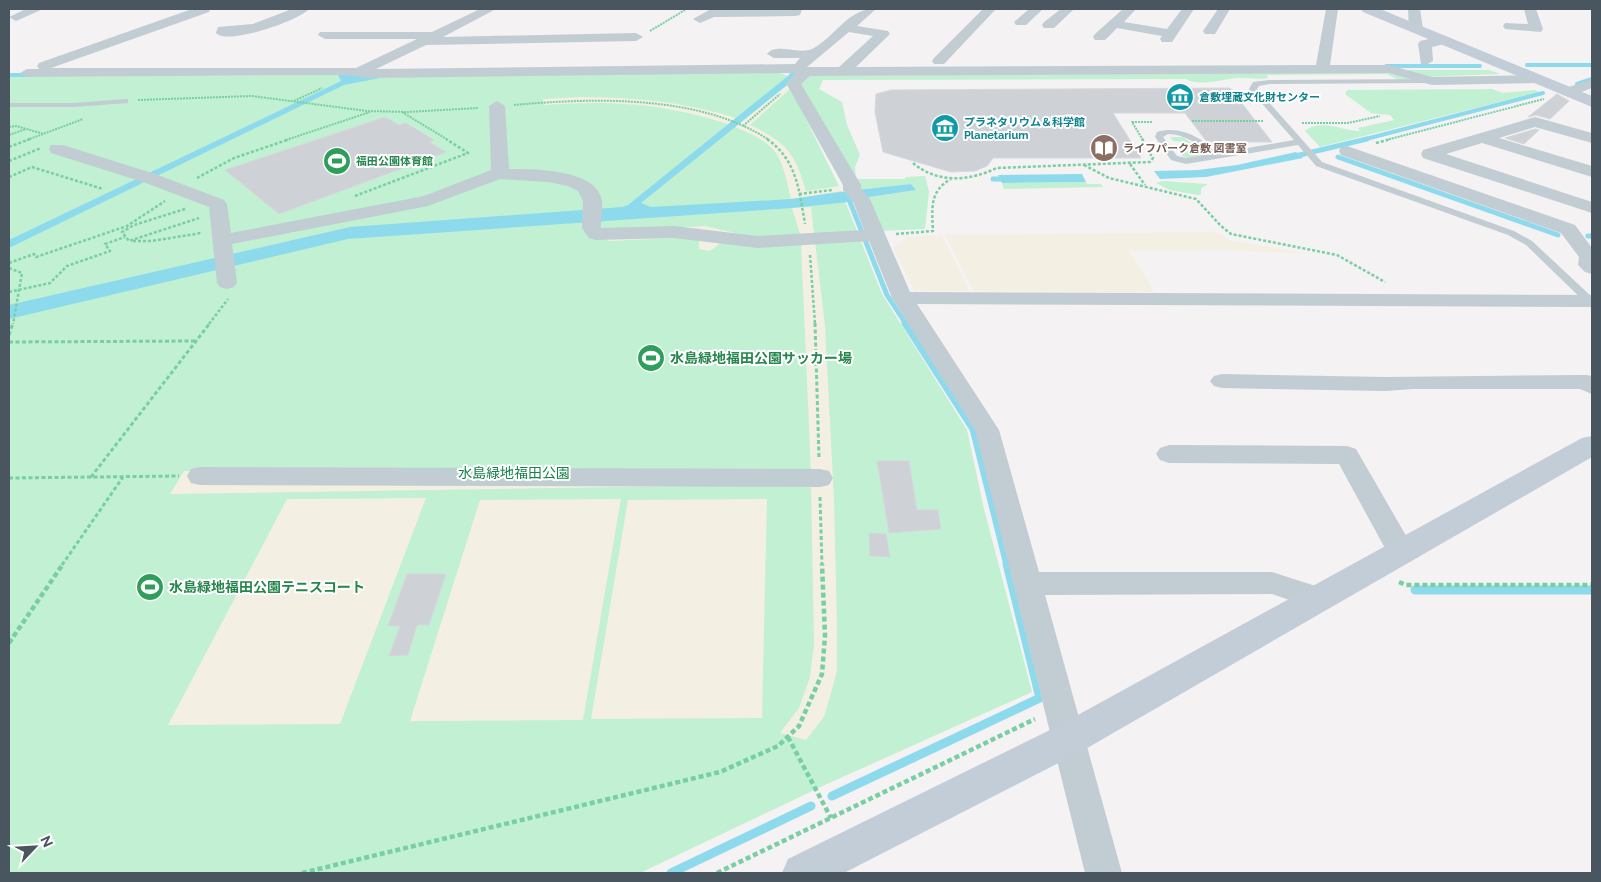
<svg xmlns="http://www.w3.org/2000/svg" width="1601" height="882" font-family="Raleway,'Noto Sans JP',sans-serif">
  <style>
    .green { fill: #c1f0d3 }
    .sand { fill: #f4efe3 }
    .water { fill: #8edaed }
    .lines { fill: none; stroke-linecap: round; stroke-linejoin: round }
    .stream-far3 { stroke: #8edaed; stroke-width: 4 }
    .stream-far2 { stroke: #8edaed; stroke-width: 5 }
    .stream-far1 { stroke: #8edaed; stroke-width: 7 }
    .stream { stroke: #8edaed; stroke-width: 9 }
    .building { fill: #ced1d6; stroke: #d6d8dd }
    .path-far3 { stroke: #78cfa4; stroke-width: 2; stroke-dasharray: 2 1; stroke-linecap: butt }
    .path-far2 { stroke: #78cfa4; stroke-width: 2.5; stroke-dasharray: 3 2; stroke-linecap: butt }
    .path-far1 { stroke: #78cfa4; stroke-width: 3; stroke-dasharray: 4 2.5; stroke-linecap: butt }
    .path { stroke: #78cfa4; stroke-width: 4.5; stroke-dasharray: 5 3; stroke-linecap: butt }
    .lane { fill: #c2ccd3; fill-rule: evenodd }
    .street { fill: #c2ccd3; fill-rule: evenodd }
    .secondary { fill: #c2cdd8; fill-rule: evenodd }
    .labels { text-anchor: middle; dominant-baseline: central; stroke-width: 4; stroke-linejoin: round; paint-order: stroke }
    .far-culture-label { font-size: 11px; font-weight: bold; fill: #0d838f; stroke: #fff; text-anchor: start }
    .far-education-label { font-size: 11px; font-weight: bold; fill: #785e54; stroke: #fff; text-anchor: start }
    .far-leisure-label { font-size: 11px; font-weight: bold; fill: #27864d; stroke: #fff; text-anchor: start }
    .leisure-label { font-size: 14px; font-weight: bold; fill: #27864d; stroke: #fff; text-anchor: start }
    .park-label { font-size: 14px; fill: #17834c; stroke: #fff }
  </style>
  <rect width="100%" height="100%" fill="#f4f2f2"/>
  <path class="green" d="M1402,70H1489L1500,74L1421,77Z
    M776,72L788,76L793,93L839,186L882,294L967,430L984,509L1032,692L827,784L640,873H9V77Z
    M1383,72L1411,79H1397L1387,74L1267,75L1268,78C1258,80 1247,77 1237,78C1223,79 1198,87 1186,79L823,80L819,89L842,102L847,125L860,155L855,167L856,179H905V177L925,176L929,192L925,229L879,231L863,198L915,190L911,184L856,190L801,87V83L810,76Z
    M1492,89L1503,93L1535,90L1539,92L1320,147L1305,131C1321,118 1343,131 1360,131L1358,128L1394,120L1390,115L1371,113L1345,94L1347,90Z
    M1170,137H1183L1207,154C1199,158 1184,162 1179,152L1190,151L1184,142L1173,141Z
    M1162,181L1208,184L1201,188V194L1198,195L1170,190L1156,183Z
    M1086,182L1087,184H1101L1103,187L1004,189L1002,183Z"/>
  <path class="sand" d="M792,81L790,89L750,125C786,142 795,153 806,191L839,186L842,191L791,199C781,154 779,145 735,127Z
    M580,97C634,97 685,102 736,118L728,124C662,103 613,100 544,105L543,99Z
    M811,207L825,326L834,498L837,625V670L831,693L824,717L806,740L780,733L799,708L810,677L814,644L811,484L170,494L184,471L296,474L811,472L801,245L725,240L710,251L699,249V237L609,241L603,237L596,223L601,228L632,231L705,226L757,238L801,237L792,208Z
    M1212,230L1229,240L1308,254L1223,250L1129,251L1154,292L974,291L945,235L1211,232Z
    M942,235L969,291H914L893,247L909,237Z
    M426,498L340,724L168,725L287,499Z
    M621,499L583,720L410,721L480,500Z
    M767,499L762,718L591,719L628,500Z"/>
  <path class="water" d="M793,69L802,73L641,203L651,207L791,199L847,191L857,201L792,208L348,239L9,319V305L350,227L622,207L628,205L788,76Z
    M337,73L380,78L344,85L9,248V240L341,81Z
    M1296,152L1303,158L1206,177L1160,179L1154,171L1198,170L1237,165Z
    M1082,174L1086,182L1002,183L998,175Z
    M911,184L916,190L863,198L856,190Z"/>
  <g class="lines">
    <path class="stream-far3" d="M1527,65H1592
      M1386,66H1480
      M9,75H33
      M1577,84L1592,79
      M1362,140L1543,93"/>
    <path class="stream-far2" d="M1291,157L1367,139
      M1338,157L1558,235
      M993,179H1008
      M848,197L887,295L906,324
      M1588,236H1592"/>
    <path class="stream-far1" d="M905,323L973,429L1007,565"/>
    <path class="stream" d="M1415,590H1592
      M832,796L1040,698L1007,564
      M671,873L811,806"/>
  </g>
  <path class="building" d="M1230,88L1272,142H1207L1185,113H1113L1141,158H993L987,166L975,171L951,172L883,152L875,112L876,94L891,90Z
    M1557,94L1569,101L1550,119L1536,115L1528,117Z
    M385,117L399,125L406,123L434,140L429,142L446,152L279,214L225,170Z
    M1535,129L1539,130L1524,144L1505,138Z
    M877,461H909L917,510H938L941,529L889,533Z
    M869,533L886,534L890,557L870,556Z
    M407,574H446L429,625H417L408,655L389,656L400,626H388Z"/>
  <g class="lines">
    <path class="path-far3" d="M650,31L685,10
      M138,100L252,96L367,111L407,112L478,108
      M294,101L322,88
      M514,105C592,98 700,94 769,140
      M402,112L448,140
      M1192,121H1263
      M1302,123H1348L1380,116
      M743,126L780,94
      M9,127L16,126L44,134
      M9,135L26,129
      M27,140L83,119
      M286,140L370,112
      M1143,140L1132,122H1153
      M1386,140L1544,99"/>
    <path class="path-far2" d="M767,139C797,160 799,190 805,224
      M1142,139L1145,144
      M1376,143L1391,139
      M9,147L30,139
      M9,161L41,148
      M913,163C938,184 969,181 997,168L1150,162L1153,158L1149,152
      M1130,164L1145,185
      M1084,165L1109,178L1196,199L1221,226L1231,234L1337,255L1385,282
      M9,177L32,167L103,189
      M197,178L234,158L290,139
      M799,194L832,190
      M355,196L468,153L446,139
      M185,209L134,225L122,232L129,241L199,218
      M896,234L933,231C932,209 929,191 951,179
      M133,241H152L201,233
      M810,255L815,324
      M9,263L34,254L36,257L127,226L165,201
      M9,268L22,273L13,324
      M9,292L50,283L67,266L110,251L105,244L125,237
      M209,324L228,299"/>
    <path class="path-far1" d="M815,323L819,458
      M9,335L13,323
      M9,342L196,341
      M91,477L210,323
      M9,478L179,476
      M820,497L822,565
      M62,565L123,477"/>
    <path class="path" d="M1399,582L1406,585H1592
      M9,643L63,564
      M788,737L831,818
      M302,873L720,772L778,746L799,726L822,674L825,636L822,564
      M717,873L1035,719"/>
    <path class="lane" d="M1435,79V83H1432L1269,84L1259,86L1257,89L1322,162L1514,231L1532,241L1592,297V306L1588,305L1526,245L1508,235L1316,166L1298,145L1186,164L1171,160L1155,137L1157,132C1182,125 1200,138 1219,153L1294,140L1249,89L1253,82L1269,80ZM1168,134C1185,134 1197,144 1211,154L1186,158L1177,156L1163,137Z
      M125,99H128V103L74,107H9V103H74Z"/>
    <path class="street" d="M26,9H43L16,21L9,17Z
      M192,9H210L209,12L51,68H356L417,39H325L318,35L320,32H432L480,9H496L443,37L636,33L643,37L636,41L426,45L376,69L795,64L800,58H774L767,54C776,42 800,55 812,49C835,37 849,7 876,9L857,26L888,31L890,34L856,67L1316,65L1326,9H1338L1330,65H1389L1432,77L1537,75L1544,79L1537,83L1432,85L1388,73L810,76L801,84L861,185V189L870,199L910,292L1592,295V307L917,304L999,430L1039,572H1272L1331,591L1336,599L1331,607L1321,611L1272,594L1045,595L1122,873H1085L975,430L892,298L869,241L758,248L674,238L596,240L589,238L582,228L583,201L578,191L568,186L548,182L500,179L428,206L232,244L237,283L234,287L227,289L220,287L217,283L209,207L146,183L51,153L49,149L51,145H63L158,175L224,200L227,204L231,233L424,196L491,170L489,106L497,101L505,106L509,169C533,169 592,169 601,197C604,207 600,218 601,228L674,226L758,236L864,230L853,201L843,190V185L786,83L796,73L367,78L347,75L27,77L20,73L27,69H39L37,66L39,63ZM849,32L873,36L839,67H807Z
      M292,9H309C300,20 227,46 216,33L218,27L253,24Z
      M711,9H802L800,15L795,16L714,17L700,23L693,19Z
      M983,9H996L944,64H934L932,61L934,58Z
      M1029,9H1043L1026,25H1016L1014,22Z
      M1061,9H1074L1054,28H1044L1042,25L1044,22Z
      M1123,9H1136L1124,22L1167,29L1182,9H1194L1172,42H1162L1160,39L1162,36L1117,28L1105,40H1095L1093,37L1095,34Z
      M1218,9H1230L1215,34H1205L1203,31Z
      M1408,9H1420L1423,29L1421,32L1416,33L1409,29Z
      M1524,9H1536L1543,29L1541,32L1505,29L1503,26L1505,23L1528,24Z
      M1443,36L1448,37L1450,40L1448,43L1432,47L1433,61L1426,65L1421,64L1418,44L1420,41Z
      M1592,79V88L1568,97L1560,92L1563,89Z
      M1535,117L1592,133V143L1535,127L1499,138L1592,166V177L1482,143L1446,154L1592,202V213L1423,158L1421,154L1423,150Z
      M1347,146L1575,225L1592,248V274L1585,272L1578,265L1579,257L1561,233L1341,155L1339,151L1341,147Z
      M1222,374L1386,377L1586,375L1592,376V394L1580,389H1412L1386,391L1222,388L1214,386L1210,381L1214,376Z
      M1169,445L1347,446L1356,449L1416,553L1412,561L1402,564L1392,561L1339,464L1169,463L1160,460L1156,454L1160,448Z
      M200,467L820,469L829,471L833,478L829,485L820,487L200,485L191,483L187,476L191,469Z"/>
    <path class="secondary" d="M1361,9H1380L1592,96V107L1363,12Z
      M1592,436V457L1082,751L844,873H782L788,859L1056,727L1582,438Z"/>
  </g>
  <defs>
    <g id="museum-disc" transform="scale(1.4375)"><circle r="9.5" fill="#0f9aa8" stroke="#fff"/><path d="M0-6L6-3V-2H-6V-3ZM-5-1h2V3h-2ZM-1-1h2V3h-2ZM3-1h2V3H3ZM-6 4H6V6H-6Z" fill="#fff"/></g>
    <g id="library-disc" transform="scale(1.4375)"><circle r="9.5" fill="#8d6e63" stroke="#fff"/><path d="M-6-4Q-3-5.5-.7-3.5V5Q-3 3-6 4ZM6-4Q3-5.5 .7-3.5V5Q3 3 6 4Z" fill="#fff"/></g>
    <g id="stadium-disc" transform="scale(1.4375)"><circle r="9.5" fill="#2e9e5b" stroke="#fff"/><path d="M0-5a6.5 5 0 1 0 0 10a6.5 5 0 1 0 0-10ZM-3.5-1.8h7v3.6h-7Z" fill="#fff"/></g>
  </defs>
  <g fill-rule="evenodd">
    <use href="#museum-disc" x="1180" y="97"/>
    <use href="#museum-disc" x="945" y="128"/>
    <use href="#library-disc" x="1104" y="148"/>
    <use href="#stadium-disc" x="337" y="161"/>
    <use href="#stadium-disc" x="651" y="358"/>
    <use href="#stadium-disc" x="150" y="587"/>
  </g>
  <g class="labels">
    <g class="far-culture-label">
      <text x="1199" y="97">倉敷埋蔵文化財センター</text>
      <text x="964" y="122">プラネタリウム＆科学館<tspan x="964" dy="13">Planetarium</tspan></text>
    </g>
    <g class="far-education-label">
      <text x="1123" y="148">ライフパーク倉敷 図書室</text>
    </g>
    <g class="far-leisure-label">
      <text x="356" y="161">福田公園体育館</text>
    </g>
    <g class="leisure-label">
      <text x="670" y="358">水島緑地福田公園サッカー場</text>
      <text x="169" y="587">水島緑地福田公園テニスコート</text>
    </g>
    <g class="park-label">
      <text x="514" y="473">水島緑地福田公園</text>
    </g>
  </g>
  <rect width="1601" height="882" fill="none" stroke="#49555f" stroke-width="20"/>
  <g transform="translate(35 847) rotate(65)" stroke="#ffffff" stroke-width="4" paint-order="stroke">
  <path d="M0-4L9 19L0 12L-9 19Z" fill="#49555f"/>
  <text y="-8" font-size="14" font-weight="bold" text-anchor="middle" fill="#49555f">N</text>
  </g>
</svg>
